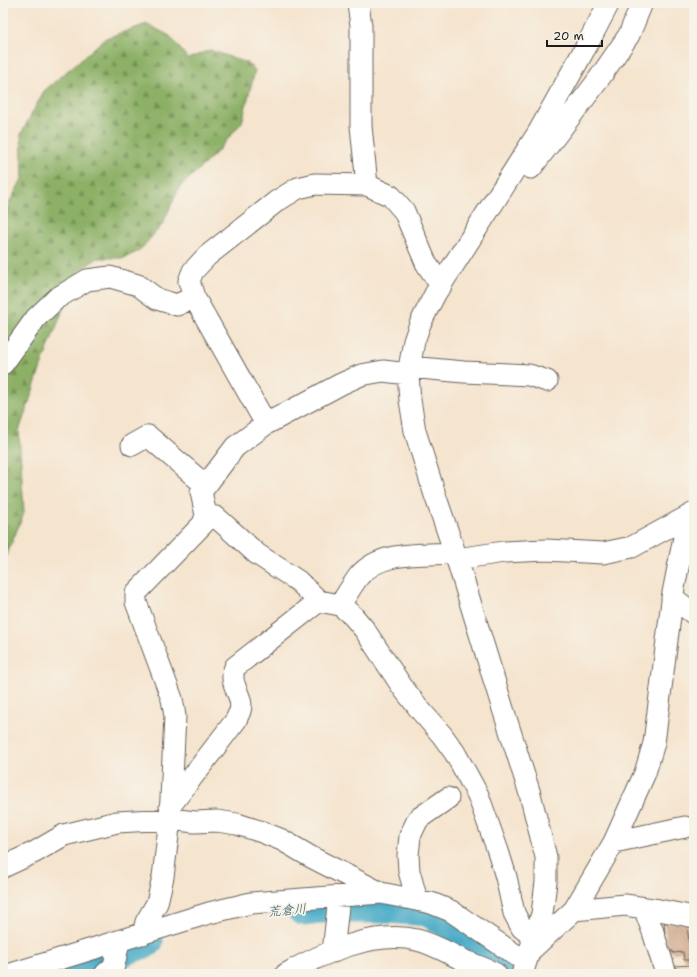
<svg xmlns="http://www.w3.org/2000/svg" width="697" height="977" font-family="'Shantell Sans','Klee One',sans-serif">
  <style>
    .forest { fill: url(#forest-firs); stroke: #546641 }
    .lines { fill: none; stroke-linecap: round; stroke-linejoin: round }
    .river { stroke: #48abc7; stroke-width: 33 }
    .building { fill: url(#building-back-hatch) }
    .minor-casing { stroke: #68625a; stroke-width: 23 }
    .minor { stroke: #fff; stroke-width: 21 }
    .labels { text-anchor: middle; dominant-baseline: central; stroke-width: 3.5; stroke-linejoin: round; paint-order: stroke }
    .water-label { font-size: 13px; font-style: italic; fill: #305c69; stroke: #f7f3e8 }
  </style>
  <defs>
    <pattern id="forest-firs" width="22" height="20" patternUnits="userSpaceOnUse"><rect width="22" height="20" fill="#8cb066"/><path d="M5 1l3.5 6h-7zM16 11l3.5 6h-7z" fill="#728e53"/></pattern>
    <pattern id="building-back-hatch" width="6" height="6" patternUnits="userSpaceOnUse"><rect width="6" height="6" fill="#d3ac90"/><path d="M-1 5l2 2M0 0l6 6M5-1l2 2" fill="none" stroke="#b5937c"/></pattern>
  </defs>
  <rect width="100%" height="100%" fill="#f7f3e8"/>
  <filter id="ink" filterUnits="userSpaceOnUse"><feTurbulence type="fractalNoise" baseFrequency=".025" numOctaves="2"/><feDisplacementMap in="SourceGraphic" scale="8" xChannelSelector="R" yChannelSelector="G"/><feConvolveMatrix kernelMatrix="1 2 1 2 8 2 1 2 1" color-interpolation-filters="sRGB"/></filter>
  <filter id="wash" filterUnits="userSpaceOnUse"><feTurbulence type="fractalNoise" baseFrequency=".012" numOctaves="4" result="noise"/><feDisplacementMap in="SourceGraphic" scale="16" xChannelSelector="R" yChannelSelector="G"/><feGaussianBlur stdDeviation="0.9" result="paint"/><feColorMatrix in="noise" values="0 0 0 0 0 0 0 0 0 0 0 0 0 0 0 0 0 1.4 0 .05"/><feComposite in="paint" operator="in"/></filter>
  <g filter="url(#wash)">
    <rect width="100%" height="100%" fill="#f5e4ce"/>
    <path class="forest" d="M147,24L170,36L188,59L210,50L247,63L255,70L242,122L215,154L179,188L162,225L139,251L124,258H98L78,271L43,361L19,431L24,513L3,564V387L15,359L3,353V215L23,177L21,134L44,91L106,38Z"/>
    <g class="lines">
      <path class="river" d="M303,909L320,907H388L428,910L477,939L520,974
        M42,974L95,960L147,941"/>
    </g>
    <g id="blocks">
      <path class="building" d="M679,922L687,924L689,943L694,942V962H689V960H684L683,952L673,953V951H667L664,923Z
        M694,965V974H675L672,966Z"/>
    </g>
  </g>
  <g filter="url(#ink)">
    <use href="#blocks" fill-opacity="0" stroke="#68625a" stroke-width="1"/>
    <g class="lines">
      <g class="minor-casing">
        <path id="minor" d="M531,168L596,83L629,35L642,3
          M367,185L391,196L404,211L426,263L441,286
          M194,297L189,281L193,271L207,256L277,201L298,188L315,184L367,185L361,126V26L358,3
          M3,364L36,318L57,298L87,280L110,277L138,285L157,299L177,305L194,297L266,424
          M409,367L464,372L529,375L547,381
          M132,445L148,436L205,485
          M206,515L216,517L257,554L298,581L319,601L340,605L353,616L364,629L403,688L421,711L442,735L455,753L478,795L498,851L506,877L514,913L522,928L535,938
          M457,559L504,552L546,550L603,553L632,547L694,513
          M672,597L694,614
          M340,605C346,596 352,585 359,576C381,550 424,555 455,553
          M170,806L236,720C237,717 239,714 240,711C245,696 227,685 235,667L319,601
          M614,842L685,827
          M3,867L35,852L64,835L117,822L170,819L195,822L217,821L237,824L262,832L282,840L311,857L381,893L431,903L451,911L526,962
          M417,900L409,871L408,855L410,836L418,819L448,798
          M644,908L653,932L666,974
          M574,910L625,905L659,910L694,917
          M143,934L146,922L157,903L163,877L170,819L175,716L172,699L136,602V593L203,524L206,515L201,492L235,447L266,424L341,384L361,375L383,371L408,374
          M532,949L574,910L614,842L645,773L654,743L673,593L688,517
          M333,952L339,897
          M11,974L209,913L251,903L381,893
          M105,974L114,966L119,941
          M286,974C322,953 375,930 417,940C434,944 450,954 465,961C475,965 487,969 496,974
          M522,974L542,914L546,882V857L530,794L503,709L455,553L435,495L415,431L410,400L408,374L414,341L420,324L435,294L538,133L588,43L609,3"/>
      </g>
      <use href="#minor" class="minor"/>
    </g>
  </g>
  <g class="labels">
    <g class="water-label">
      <text transform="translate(287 910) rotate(-5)">荒倉川</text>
    </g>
  </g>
  <rect width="697" height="977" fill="none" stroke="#f7f3e8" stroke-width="16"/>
  <path d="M547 40v6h55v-6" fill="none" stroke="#1c1c1c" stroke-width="2"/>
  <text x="553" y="40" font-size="12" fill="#1c1c1c" stroke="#f7f3e8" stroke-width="3" paint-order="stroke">20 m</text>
</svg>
